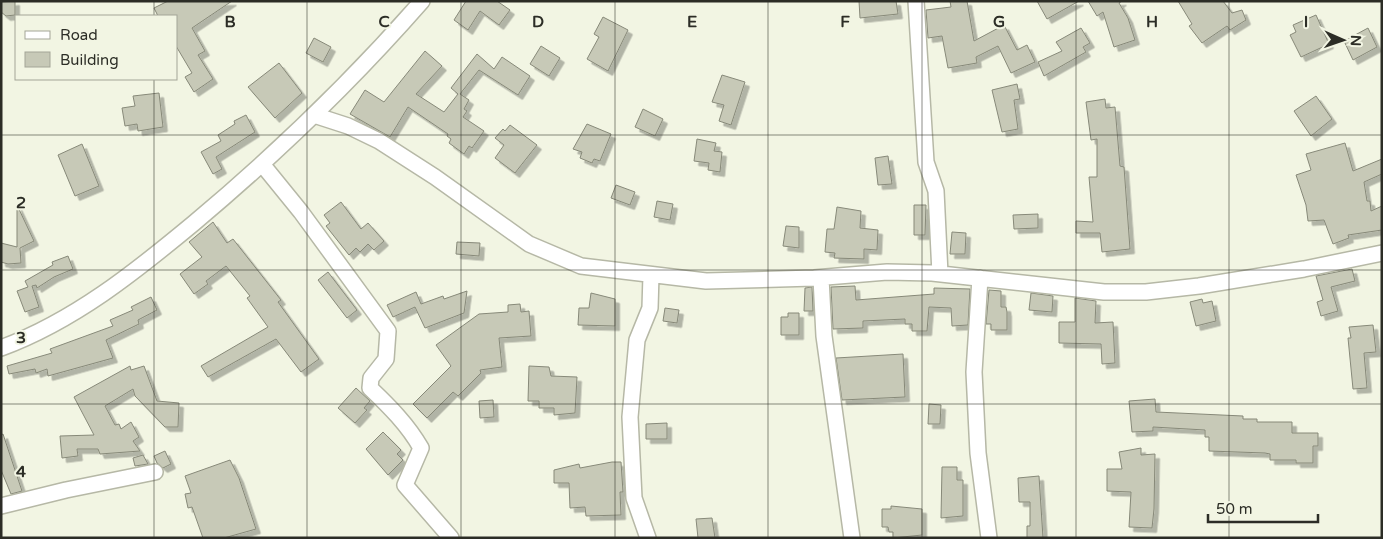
<svg xmlns="http://www.w3.org/2000/svg" width="1383" height="539" font-family="'Varela Round',sans-serif">
  <style>
    .building { fill: #c7c9b7; stroke: #878979; filter: url(#shadow) }
    .lines { fill: none; stroke-linecap: round; stroke-linejoin: round }
    .minor-casing { stroke: #b6b8a6; stroke-width: 18 }
    .minor { stroke: #fff; stroke-width: 15 }
    .grid { fill: none; stroke: #2c2d26; stroke-width: 1; stroke-opacity: 0.55 }
    .grid-label { font-size: 16px; text-anchor: middle; font-weight: bold; fill: #2c2d26; stroke: #f2f5e3; stroke-width: 4; stroke-linejoin: round; paint-order: stroke }
  </style>
  <defs>
    <filter id="shadow"><feDropShadow dx="4.5" dy="4.5" stdDeviation="0" flood-color="#0004"/></filter>
  </defs>
  <rect width="100%" height="100%" fill="#f2f5e3"/>
  <path class="building" d="M15,1V15L6,16L1,12V2Z
    M168,1H232L192,28L205,51L198,55L213,79L194,92L185,77L192,73L176,46V16H158L154,8Z
    M466,1H497L510,10L499,25L480,11L468,30L454,20Z
    M859,1H896L898,14L860,18Z
    M950,1H967L974,41L1004,25L1017,50L1027,45L1035,62L1011,73L998,46L976,57L977,63L948,68L942,36L928,38L926,10L951,7Z
    M1037,1H1079L1047,19Z
    M1088,1H1122L1119,3L1128,18L1135,40L1114,47L1103,12L1097,16Z
    M1178,1H1223L1232,13L1242,10L1246,20L1230,30L1227,26L1202,43L1189,26L1192,24Z
    M1316,15L1329,44L1301,57L1290,35L1296,32L1293,25Z
    M603,17L628,30L608,71L587,59L599,37L594,34Z
    M1081,28L1090,43L1083,47L1086,52L1044,76L1038,62L1062,51L1056,42Z
    M1368,28L1377,47L1353,60L1344,41Z
    M314,38L331,47L323,62L306,53Z
    M541,46L560,58L549,76L530,64Z
    M425,51L442,66L416,94L444,112L458,94L451,88L477,54L494,69L502,57L530,76L518,95L479,70L460,94L469,100L464,109L467,111L463,117L484,131L472,148L469,146L464,154L449,143L451,139L447,136L448,134L408,107L390,137L350,114L365,90L384,102Z
    M279,63L302,93L275,118L248,87Z
    M722,75L745,82L731,125L719,121L724,105L712,102Z
    M1017,84L1020,99L1014,100L1018,129L1002,132L992,90Z
    M159,93L163,127L138,131L137,124L125,126L122,108L135,106L133,96Z
    M1316,96L1332,119L1311,136L1294,111Z
    M1105,99L1106,108L1115,107L1120,166L1124,167L1130,249L1102,252L1100,233H1076V221L1093,222L1089,177H1097V139L1091,140L1086,102Z
    M643,109L663,119L655,136L635,127Z
    M246,115L255,132L216,157L222,169L213,174L201,152L221,141L218,135L235,124L234,121Z
    M587,124L611,134L600,161L594,159L592,163L580,158L582,152L573,149Z
    M510,125L537,145L515,173L495,158L504,145L495,138L503,129L505,131Z
    M697,139L716,143L714,151L722,152L720,172L708,170L709,163L694,161Z
    M1345,143L1353,171L1382,159V174L1364,182L1367,201H1370L1371,211L1382,206V230L1348,235L1349,238L1333,244L1324,220L1308,221L1306,205L1296,175L1311,170L1306,154Z
    M82,144L99,186L75,196L58,155Z
    M888,156L892,184L878,185L875,158Z
    M616,185L635,192L630,205L611,198Z
    M657,201L673,204L670,220L654,217Z
    M341,202L361,229L368,223L384,241L374,250L368,244L360,252L356,248L349,255L326,226L330,223L324,215Z
    M17,205L34,241L20,248L21,263L8,264L1,262V243L17,247Z
    M914,205H926L925,235H914Z
    M837,207L861,211L860,228L878,230L877,250L864,249V259L834,258L835,253L825,252L827,229H834Z
    M1038,214V228L1014,229L1013,215Z
    M213,222L227,243L233,239L281,300L278,302L319,359L301,372L276,339L208,377L201,366L268,327L247,298L250,296L226,266L206,281L208,284L194,294L180,274L202,257L189,242Z
    M786,226L799,227V248L783,246Z
    M952,232L966,233L965,254H950Z
    M457,242L480,243L479,256L456,254Z
    M68,256L73,269L54,277L37,288L36,285L32,286L39,307L25,312L17,291L28,287L25,281L53,265L52,262Z
    M1352,269L1355,281L1331,287L1338,311L1321,316L1317,302L1323,300L1316,276Z
    M328,272L357,310L347,318L318,280Z
    M855,286L856,300L934,294V288L970,289L968,325L952,326L951,308L929,307L927,331H912V324H905V319L863,321V328L833,329L831,287Z
    M812,287L813,311H804L805,288Z
    M989,290L1001,291V307H1006L1007,312V330H991V324H986Z
    M467,291L464,313L425,328L415,307L393,317L387,305L416,292L421,304L443,296L444,299Z
    M591,293L615,299V326L578,325L579,308H589Z
    M1031,293L1053,296L1052,312L1029,310Z
    M151,297L157,310L138,320L139,324L106,340L113,358L48,376L47,369L36,373L35,369L9,374L7,366L52,353L50,349L113,326L110,320L133,310L131,307Z
    M1075,298L1096,301L1095,323L1113,322L1115,363L1102,364L1101,344L1059,343V322H1075Z
    M1202,299L1203,303L1212,301L1216,321L1196,326L1190,302Z
    M520,304L521,312L529,311L531,336L499,338L502,367L480,370L481,373L458,396L453,392L427,418L413,404L451,366L436,345L479,314L508,312V305Z
    M665,308L679,310L677,323L663,321Z
    M788,313H799V335H781V317H788Z
    M1373,325L1376,352L1364,353L1367,388L1353,389L1348,338H1351L1349,327Z
    M903,354L905,397L842,400L836,358Z
    M130,366L131,370L144,366L157,401L179,403L178,427H165L135,396L133,389L105,406L115,425L119,424L121,429L131,422L139,437L133,441L140,451L100,454L98,449H77L78,456L62,458L60,436L94,435L74,397Z
    M529,366L549,367L551,376L577,377L575,413L554,415V408H539V401H528Z
    M356,388L370,401L364,408L367,410L355,423L338,408Z
    M1155,399L1156,412L1243,416V419H1257V422H1292V433H1318V446H1313V463H1296V460H1270V454L1265,453L1209,451V437H1205V430L1153,427V431L1132,432L1129,401Z
    M493,400L494,417L480,418L479,401Z
    M929,404L941,405L940,424H928Z
    M667,423V439H646V424Z
    M383,432L401,450L397,454L403,460L388,475L366,449Z
    M3,434L22,491L11,494L1,470V435Z
    M1141,448V455L1155,454L1154,509L1152,528L1129,527L1131,492L1107,491V469H1122L1119,452Z
    M165,451L171,464L163,468L157,463L154,456Z
    M143,455L148,464L135,466L133,458Z
    M230,460L239,478L256,529L224,538H203L192,507L188,508L185,494L191,493L185,476Z
    M612,462H621L623,492H620L621,515L586,516L585,507L570,508L569,483H554V470L579,464L580,468Z
    M942,467H957V480H963V516L941,518Z
    M1039,476L1043,538H1027V526H1030V502H1019L1018,478Z
    M891,506L922,509V535L893,538V532H889L888,527H882V509H891Z
    M712,518L715,538H698L696,519Z"/>
  <g class="lines">
    <g class="minor-casing">
      <path id="minor" d="M916,1L926,162L936,191L940,274
        M314,115L348,126L379,141L435,177L529,244L581,266L706,281L814,278L887,272L932,273L1104,292H1146L1199,286L1304,269L1382,253
        M262,164L301,212L388,331L386,359L371,378L370,388C389,406 408,425 421,448L405,485L451,538
        M821,278L824,336L852,538
        M980,278L974,372L978,453L989,538
        M1,348C74,321 135,272 194,223C275,155 352,81 422,1
        M1,506L66,490L155,472
        M648,538L634,498L630,417L637,340L650,308L651,275"/>
    </g>
    <use href="#minor" class="minor"/>
  </g>
  <path class="grid" d="M154,1V16M307,1V538M461,1V538M615,1V538M768,1V538M922,1V538M1076,1V538M1229,1V538M154,79V538M1,135H1382M1,270H1382M1,404H1382"/>
  <g class="grid-label">
    <text x="230" y="27">B</text>
    <text x="384" y="27">C</text>
    <text x="538" y="27">D</text>
    <text x="692" y="27">E</text>
    <text x="845" y="27">F</text>
    <text x="999" y="27">G</text>
    <text x="1152" y="27">H</text>
    <text x="1306" y="27">I</text>
    <text x="21" y="208">2</text>
    <text x="21" y="343">3</text>
    <text x="21" y="477">4</text>
  </g>
  <rect width="1383" height="539" fill="none" stroke="#2c2d26" stroke-width="5"/>
  <rect x="15" y="15" width="162" height="65" fill="#f2f5e3" stroke="#a3a597"/>
  <rect x="25" y="31" width="25" height="8" fill="#ffffff" stroke="#a3a597"/>
  <text x="60" y="40" font-size="15" fill="#2c2d26">Road</text>
  <rect x="25" y="52" width="25" height="15" fill="#c7c9b7" stroke="#a3a597"/>
  <text x="60" y="65" font-size="15" fill="#2c2d26">Building</text>
  <g transform="translate(1343 40) rotate(92)" stroke="#f2f5e3" stroke-width="4" paint-order="stroke">
  <path d="M0-4L9 19L0 12L-9 19Z" fill="#2c2d26"/>
  <text y="-8" font-size="14" font-weight="bold" text-anchor="middle" fill="#2c2d26">N</text>
  </g>
  <path d="M1208 514v8h110v-8" fill="none" stroke="#2c2d26" stroke-width="2.5"/>
  <text x="1216" y="514" font-size="15" fill="#2c2d26" stroke="#f2f5e3" stroke-width="4" paint-order="stroke">50 m</text>
</svg>
